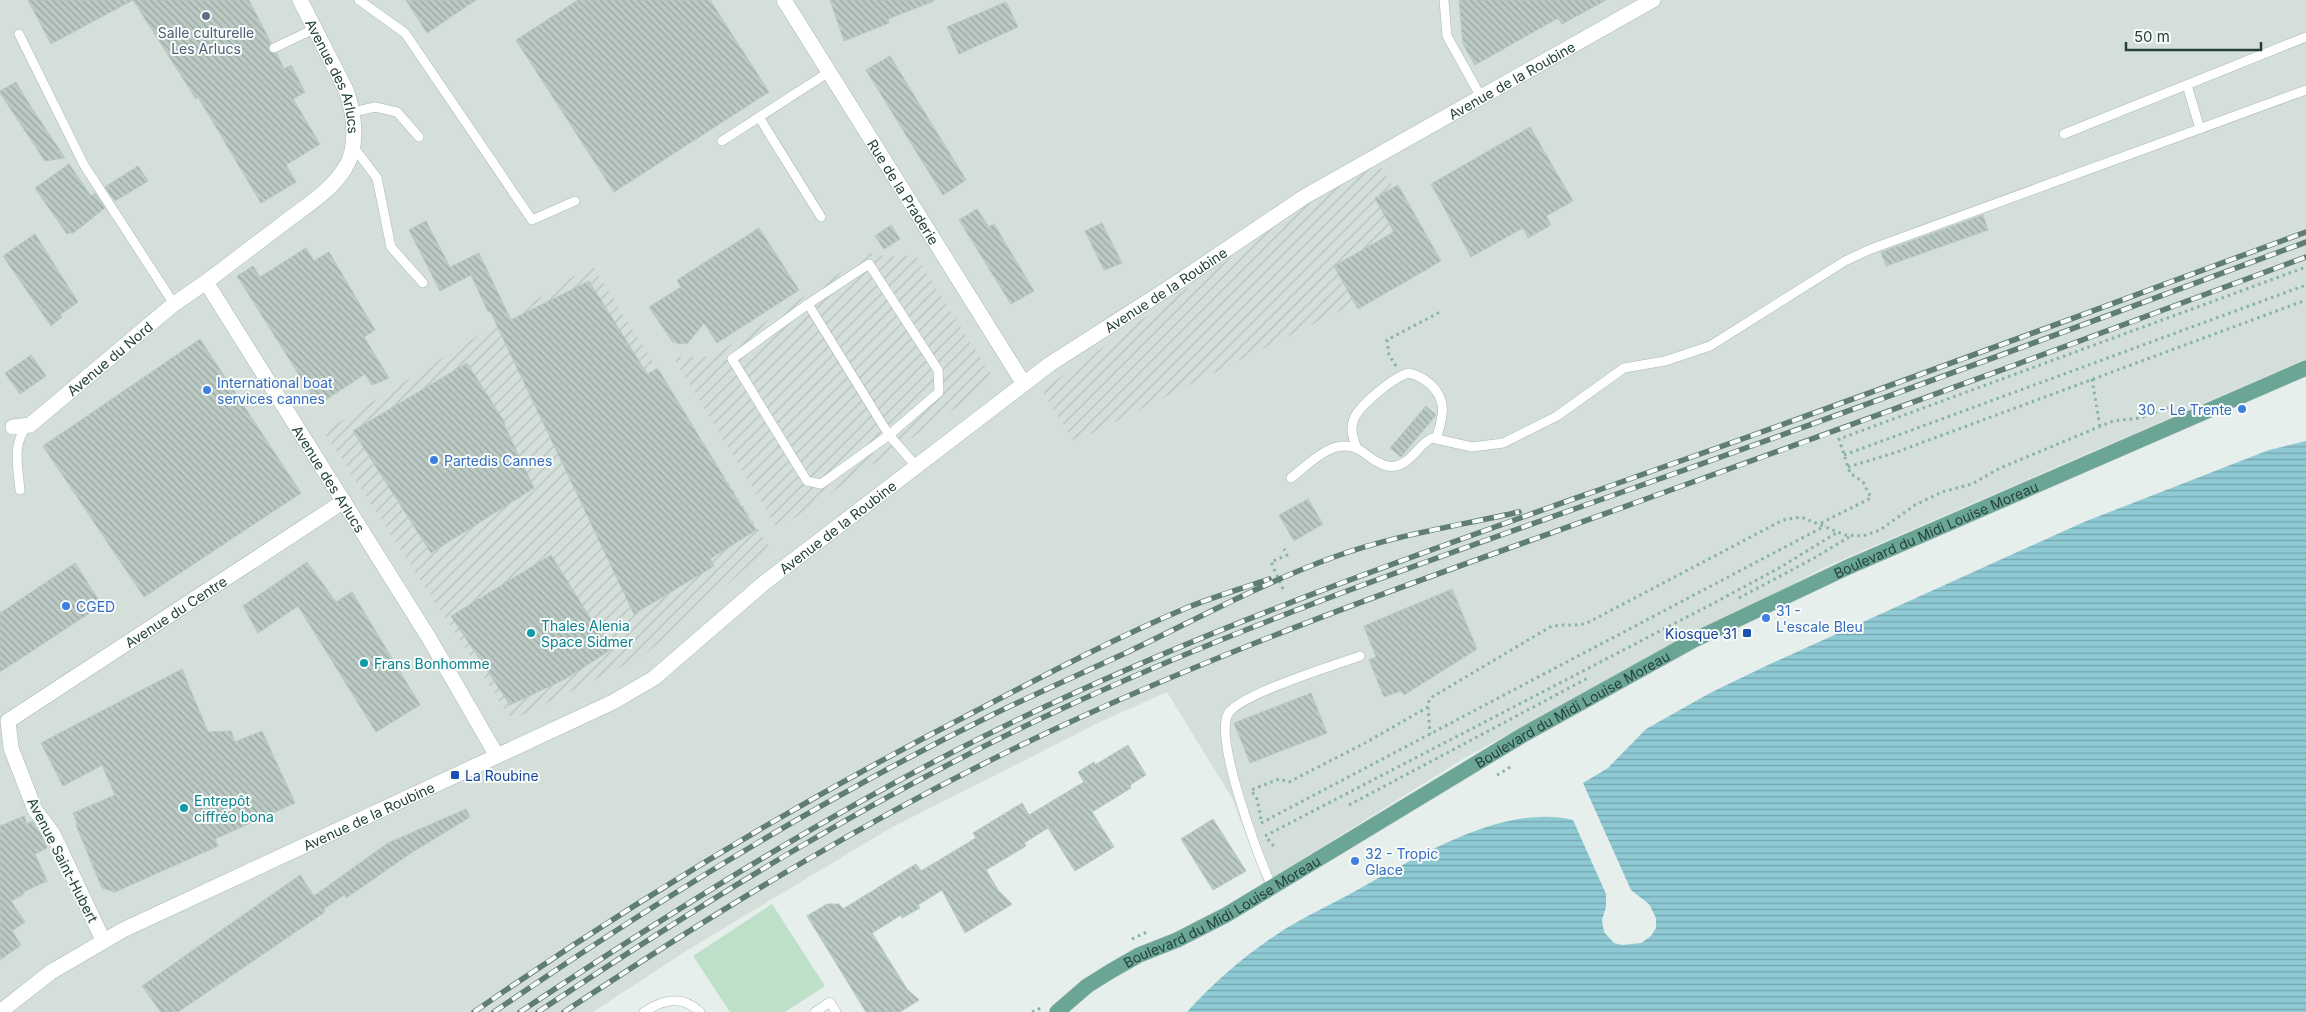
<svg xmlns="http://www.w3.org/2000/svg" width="2306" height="1012" font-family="Inter,sans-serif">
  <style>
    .built { fill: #d4dfda }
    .industrial { fill: url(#industrial-furrows) }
    .green { fill: #bfe0c8 }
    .water { fill: url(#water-rules) }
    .building { fill: url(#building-back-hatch); stroke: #b8c9c2 }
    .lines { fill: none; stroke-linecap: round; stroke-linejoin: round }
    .service-casing { stroke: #a8b8b2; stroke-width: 10 }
    .minor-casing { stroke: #a8b8b2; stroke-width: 16 }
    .primary-casing { stroke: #c2cac8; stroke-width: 16 }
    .path { stroke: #86b3a5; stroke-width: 3; stroke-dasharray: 2.5 4; stroke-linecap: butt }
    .service { stroke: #fff; stroke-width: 9 }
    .minor { stroke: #fff; stroke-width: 15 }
    .primary { stroke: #6aa596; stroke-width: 15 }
    .rail-casing { stroke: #5f7d75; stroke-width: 5.5 }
    .rail { stroke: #f7fbf9; stroke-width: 4; stroke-dasharray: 11; stroke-linecap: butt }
    .service-dot { fill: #5c6f8a; stroke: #f7fbf9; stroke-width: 2 }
    .shop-dot { fill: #3f7fe0; stroke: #f7fbf9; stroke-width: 2 }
    .culture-dot { fill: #0f9aa8; stroke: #f7fbf9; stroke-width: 2 }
    .transit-dot { fill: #1a4fb4; stroke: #f7fbf9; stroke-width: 2 }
    .labels { text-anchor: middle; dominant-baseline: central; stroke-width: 4; stroke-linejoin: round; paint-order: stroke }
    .service-label { font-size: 14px; fill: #4e5e75; stroke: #f7fbf9 }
    .street-label { font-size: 14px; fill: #24423a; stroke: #f7fbf9 }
    .shop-label { font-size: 14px; fill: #366cbe; stroke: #f7fbf9; text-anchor: start }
    .culture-label { font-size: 14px; fill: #0d838f; stroke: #f7fbf9; text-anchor: start }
    .transit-label { font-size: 14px; fill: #164399; stroke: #f7fbf9; text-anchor: end }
  </style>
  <defs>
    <pattern id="industrial-furrows" width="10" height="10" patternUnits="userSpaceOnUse" patternTransform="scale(1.25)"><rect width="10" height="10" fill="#d4dfda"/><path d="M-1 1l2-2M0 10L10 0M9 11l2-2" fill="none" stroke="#b6c1bc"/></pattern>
    <pattern id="water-rules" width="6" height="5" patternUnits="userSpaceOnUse" patternTransform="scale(1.25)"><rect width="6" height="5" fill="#8ec9d4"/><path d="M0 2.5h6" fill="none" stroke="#74a5ad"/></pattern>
    <pattern id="building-back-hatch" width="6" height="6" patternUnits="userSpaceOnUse" patternTransform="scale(1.25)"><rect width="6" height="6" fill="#bbcac4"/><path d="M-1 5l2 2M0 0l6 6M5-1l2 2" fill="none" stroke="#98a6a0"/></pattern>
  </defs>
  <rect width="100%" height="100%" fill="#e6efeb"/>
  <path class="built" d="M0,0H2306V359L1823,568L1466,757L1264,883L1232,798L1167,692L1102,721L887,830L686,951L593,1012H0Z"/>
  <path class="industrial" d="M1374,157L1441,261L1074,442L1042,390Z
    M870,253L889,257L915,255L990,373L988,386L778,529L673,357H712Z
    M592,265L770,548L643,656L512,720L324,432Z"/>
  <path class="green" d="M772,904L825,986L785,1012H730L693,956Z"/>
  <path class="water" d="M2306,441V1012H1187C1215,981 1249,952 1285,929C1311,913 1341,900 1368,884C1425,853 1505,804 1573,820L1606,894V907L1602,920L1604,932L1614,943L1622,945L1641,943L1651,936L1656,928V918L1649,904L1631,890L1583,783L1608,768L1646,729L1710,693L1770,664L2084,522L2269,450Z"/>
  <path class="building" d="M28,0H249L271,43L268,47L269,51L277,54L284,69L291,65L305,92L293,99L320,144L286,165L296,182L261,203L198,97L196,99L133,0L51,44Z
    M406,0H476L427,33Z
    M578,0H710L769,92L614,192L516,40Z
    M830,0H934V1L888,19L889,23L844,41Z
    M1459,0H1606L1562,24L1558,18L1475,65L1463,44Z
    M1006,2L1018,27L959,54L947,27Z
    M890,56L966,180L943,195L866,70Z
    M16,82L24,96L65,158L45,161L0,93V91Z
    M1530,127L1573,201L1546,216L1551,225L1528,238L1523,228L1471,257L1431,184Z
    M69,164L91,196L95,193L105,208L72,234L71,232L67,234L35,188Z
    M138,166L148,181L115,201L105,187Z
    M1398,185L1441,261L1358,309L1334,266L1394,232L1375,198Z
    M977,209L989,227L994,224L1034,291L1011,304L959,220Z
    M1983,215L1988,230L1886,266L1881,252Z
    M426,221L450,267L479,253L511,320L589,281L647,374L658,369L756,530L710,559L714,566L634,614L490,311L488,312L471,275L440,291L409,230Z
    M1102,223L1122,263L1104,270L1085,231Z
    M891,225L900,239L884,249L875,236Z
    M759,228L799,290L717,343L704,323L688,343L679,344L672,341L649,307L681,287L677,280Z
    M35,234L78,302L60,315L62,317L51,326L3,256Z
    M306,248L314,261L329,252L375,330L364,337L389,378L372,385L365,374L318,405L237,276L253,266L260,277Z
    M200,339L301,493L144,597L43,446Z
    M31,355L46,376L20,394L5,373Z
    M467,363L505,423L504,424L534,488L431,553L353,431Z
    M1426,406L1436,415L1401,457L1390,448Z
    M1308,499L1323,524L1294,541L1279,515Z
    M551,555L610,650L567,678L510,705L451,616Z
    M307,562L336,602L352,592L420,705L376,732L298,606L258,633L243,606Z
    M75,563L102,605L0,672V613Z
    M1452,589L1477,649L1404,695L1401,691L1384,697L1369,660L1376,657L1364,626Z
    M182,669L208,732L231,731L235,742L262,731L295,803L215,839L218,846L115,892L102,888L76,825L77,822L73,813L115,795L102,765L63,786L41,743Z
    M1311,693L1327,733L1250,763L1234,723Z
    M1128,745L1146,775L1130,785L1131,788L1092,812L1114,847L1075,871L1048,828L1024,843L1026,846L986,870L998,890L1012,904L965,933L942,890L918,905L920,908L902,918L901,915L872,933L907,989L919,1000L900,1012H866L807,916L827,904H839L843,909L916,864L921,871L976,838L973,833L1022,803L1029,815L1084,782L1078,772L1094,762L1095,765Z
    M466,809L470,817L411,853L346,898L344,895L324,909L325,912L178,1012H161L142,986L300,875L314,896L388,843Z
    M24,816L27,824L32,821L43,837L47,848L35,854L47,881L23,892L24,894L11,901L25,922L12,931L21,945L0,960V826Z
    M1213,819L1246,871L1213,890L1181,839Z"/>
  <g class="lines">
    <g class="service-casing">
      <path id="service" d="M359,0L405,33L532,220L575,201
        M1444,0L1447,36L1481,97
        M19,34L84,165L174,304
        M274,48L314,29
        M2187,85L2200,129
        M353,112L375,107L397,112L419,137
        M759,117L821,217
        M2064,134L2306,37
        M722,141L829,72
        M352,145L377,178L391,247L423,283
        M808,304L869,264L938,370L939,392L889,435L821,484L807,481L732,359L808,304L889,435L916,466
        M1357,449C1354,440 1350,431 1353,422C1356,407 1395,376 1409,373C1418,375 1423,378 1430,384C1448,400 1443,416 1437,437
        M1291,478C1309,464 1333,437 1358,449C1364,452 1369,457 1374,460C1381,464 1388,468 1396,466C1411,463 1419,444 1432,438L1472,447L1503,443L1557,416L1624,368L1665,361L1710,346L1845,261L1871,249L2306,90
        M20,490C18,468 11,441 29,425
        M1272,887C1259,858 1214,740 1228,714C1240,694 1335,665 1360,656
        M644,1012C662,1000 682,994 700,1012
        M815,1012L830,1002L836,1012"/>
    </g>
    <g class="minor-casing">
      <g id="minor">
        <path id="s1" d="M300,0L346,90C354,112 359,147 345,168C331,191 306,206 285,222C259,242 232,262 206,282L429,638L497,756"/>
        <path id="s2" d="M784,0L1024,384"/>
        <path id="s3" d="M13,427L30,425L174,304L206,282"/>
        <path id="s4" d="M103,940L53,834L35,810L11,748L8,721L344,501"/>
        <path id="s5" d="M0,1012L51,972L123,930L613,702L654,678L764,583L1050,364L1178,282L1304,197L1653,0"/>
      </g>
    </g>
    <g class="primary-casing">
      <g id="primary">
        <path id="s6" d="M1057,1012L1087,986L1111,971L1139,955L1177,940L1226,915L1523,735L1694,640L1846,568L2306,368"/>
      </g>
    </g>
    <path class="path" d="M1396,366L1389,355L1387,340L1440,312
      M2092,379L2100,427
      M1844,455L2306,285
      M1848,467L1894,453L2306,300
      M1821,523L1871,498L1863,482L1850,473L1839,439L2306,267
      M1283,589L1271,562L1287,555L1284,549
      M1739,598L1816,557L1849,537
      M1428,707L1430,734
      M1497,775L1509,768L1507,764
      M1349,805L1588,678
      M1261,819L1257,799L1251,790L1279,779L1289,782L1365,743L1428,707L1429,701L1432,697L1550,627C1562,623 1575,627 1587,623L1783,520L1801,517L1845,535L1863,536L1880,530L1915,505L1942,492L1972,484L2000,468L2113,421L2140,418L2168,408
      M1261,823L1825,526
      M1265,836L1714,603L1779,568L1838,532
      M1268,839L1276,849
      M1132,939L1147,932
      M1032,1012L1043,1007"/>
    <use href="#service" class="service"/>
    <use href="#minor" class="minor"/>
    <use href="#primary" class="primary"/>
    <g class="rail-casing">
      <path id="rail" d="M474,1012C634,901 800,801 974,712C1045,675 1117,637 1191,606C1216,596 1243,588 1269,579
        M494,1012C654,902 820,800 994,714C1039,692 1085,672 1130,651C1197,619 1265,582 1334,557C1394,535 1457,526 1519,512
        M520,1012C692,898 867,789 1055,702C1255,609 1462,539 1669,465C1882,390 2094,310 2306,232
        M538,1012C705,901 876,795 1059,710C1259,617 1468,547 1676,473C1887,398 2096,320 2306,242
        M564,1012C721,908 882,810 1053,730C1253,636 1461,566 1668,491C1881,415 2094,336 2306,257"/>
    </g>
    <use href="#rail" class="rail"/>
  </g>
  <circle class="service-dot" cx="206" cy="16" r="5"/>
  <g class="shop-dot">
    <circle cx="207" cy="390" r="5"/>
    <circle cx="2242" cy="409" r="5"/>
    <circle cx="434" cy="460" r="5"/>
    <circle cx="66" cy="606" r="5"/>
    <circle cx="1766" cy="618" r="5"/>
    <circle cx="1355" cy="861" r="5"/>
  </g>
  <g class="culture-dot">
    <circle cx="531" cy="633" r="5"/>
    <circle cx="364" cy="663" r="5"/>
    <circle cx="184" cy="808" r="5"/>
  </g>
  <g class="transit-dot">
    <rect x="1742" y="628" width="10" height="10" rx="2.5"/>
    <rect x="450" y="770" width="10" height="10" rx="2.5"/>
  </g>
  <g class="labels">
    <g class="service-label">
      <text x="206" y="32">Salle culturelle<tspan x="206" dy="16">Les Arlucs</tspan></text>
    </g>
    <g class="street-label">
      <text stroke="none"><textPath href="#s1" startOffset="84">Avenue des Arlucs</textPath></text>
      <text stroke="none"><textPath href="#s5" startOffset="1784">Avenue de la Roubine</textPath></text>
      <text stroke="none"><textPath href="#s2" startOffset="226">Rue de la Praderie</textPath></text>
      <text stroke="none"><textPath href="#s5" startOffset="1379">Avenue de la Roubine</textPath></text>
      <text stroke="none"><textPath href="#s3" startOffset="121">Avenue du Nord</textPath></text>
      <text stroke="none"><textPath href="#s1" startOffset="594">Avenue des Arlucs</textPath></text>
      <text stroke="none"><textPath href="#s5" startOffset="974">Avenue de la Roubine</textPath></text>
      <text stroke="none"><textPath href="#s6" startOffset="1005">Boulevard du Midi Louise Moreau</textPath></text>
      <text stroke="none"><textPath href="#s4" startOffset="441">Avenue du Centre</textPath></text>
      <text stroke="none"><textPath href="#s6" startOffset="599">Boulevard du Midi Louise Moreau</textPath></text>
      <text stroke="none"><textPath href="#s5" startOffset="419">Avenue de la Roubine</textPath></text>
      <text transform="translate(63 860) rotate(63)">Avenue Saint-Hubert</text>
      <text stroke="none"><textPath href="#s6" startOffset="194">Boulevard du Midi Louise Moreau</textPath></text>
    </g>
    <g class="shop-label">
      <text x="217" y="382">International boat<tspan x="217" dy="16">services cannes</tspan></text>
      <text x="2232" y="409" text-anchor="end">30 - Le Trente</text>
      <text x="444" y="460">Partedis Cannes</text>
      <text x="76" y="606">CGED</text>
      <text x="1776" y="610">31 -<tspan x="1776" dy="16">L'escale Bleu</tspan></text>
      <text x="1365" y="853">32 - Tropic<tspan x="1365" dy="16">Glace</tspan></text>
    </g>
    <g class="culture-label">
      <text x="541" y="625">Thales Alenia<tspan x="541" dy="16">Space Sidmer</tspan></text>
      <text x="374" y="663">Frans Bonhomme</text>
      <text x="194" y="800">Entrepôt<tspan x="194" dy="16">ciffréo bona</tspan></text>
    </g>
    <g class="transit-label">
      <text x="1737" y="633">Kiosque 31</text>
      <text x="465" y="775" text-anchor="start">La Roubine</text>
    </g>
  </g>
  <path d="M2126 42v8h135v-8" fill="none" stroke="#24423a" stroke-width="2.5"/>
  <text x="2134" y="42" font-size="15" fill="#24423a" stroke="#f7fbf9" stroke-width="4" paint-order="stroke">50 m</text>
</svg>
